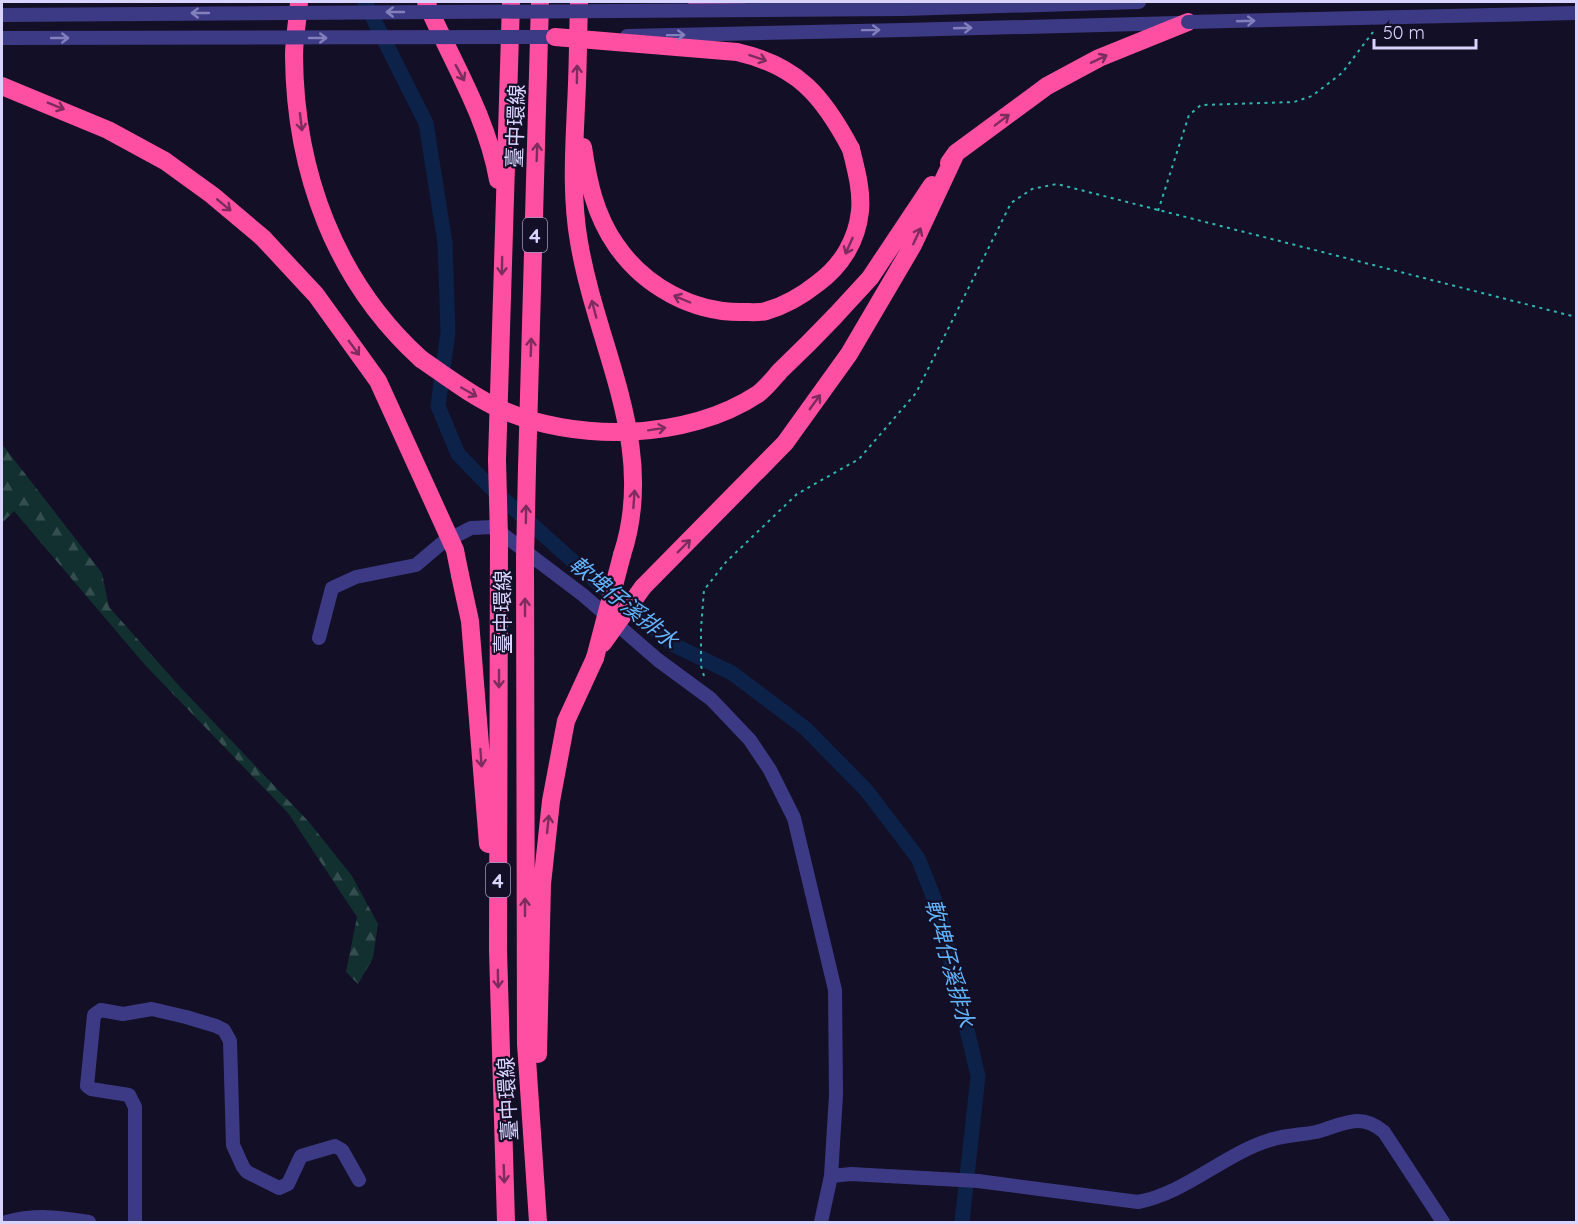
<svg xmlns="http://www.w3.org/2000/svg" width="1578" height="1224" font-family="Quicksand,'Noto Sans TC',sans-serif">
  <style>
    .forest { fill: url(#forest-firs) }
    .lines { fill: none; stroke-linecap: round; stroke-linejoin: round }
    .canal { stroke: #0c2248; stroke-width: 15 }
    .path { stroke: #2fb8b0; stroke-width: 2; stroke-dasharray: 3 4.5; stroke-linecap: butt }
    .minor { stroke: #3d3a85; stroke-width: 14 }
    .highway { stroke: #ff4fa3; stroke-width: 18 }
    .minor-bridge { stroke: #3d3a85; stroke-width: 14 }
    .highway-bridge { stroke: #ff4fa3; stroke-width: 18 }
    .oneway { stroke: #837fbc }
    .oneway2 { stroke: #7d2c5e }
    .labels { text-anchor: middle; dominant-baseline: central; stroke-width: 4.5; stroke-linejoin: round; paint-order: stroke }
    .shield { fill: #130f26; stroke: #9e99be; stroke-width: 1.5 }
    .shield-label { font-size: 20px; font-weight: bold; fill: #d9d4ff }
    .street-label { font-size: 21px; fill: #d9d4ff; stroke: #130f26 }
    .water-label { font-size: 22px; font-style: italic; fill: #62b6ff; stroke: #130f26 }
  </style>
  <defs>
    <pattern id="forest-firs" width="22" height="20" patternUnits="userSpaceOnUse" patternTransform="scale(1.5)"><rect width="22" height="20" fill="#12302f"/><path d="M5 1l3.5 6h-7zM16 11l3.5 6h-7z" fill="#344d4e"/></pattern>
  </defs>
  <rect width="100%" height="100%" fill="#130f26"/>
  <path class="forest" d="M2,444L102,573L109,607L182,689L309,822L352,876L378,924L373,958L358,984L346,972L357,917L288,813L145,665L14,511L2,523Z"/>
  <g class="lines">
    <path class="canal" d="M365,2L426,123L445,243L448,332L438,406L458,454L490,487L594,580L674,645L732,673L805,728L866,790L918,858L939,911L978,1076L962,1222"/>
    <path class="path" d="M1158,211L1189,115L1201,105L1294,102L1312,96L1342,73L1373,32
      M704,676L701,666V628L704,590L726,562L797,494L859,459L916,393L1011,203L1032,189L1057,184L1576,317"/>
    <path class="minor" d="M903,9L1139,2
      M904,30L1178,23
      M319,638L332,588L356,577L416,565L442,543L471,528L493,527L583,595L658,660L711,699L750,740L770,770L794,818L835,990L836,1095L831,1176L821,1222
      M831,1176L851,1174L978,1181L1138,1202C1186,1193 1224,1154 1270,1140C1285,1135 1301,1135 1316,1132C1342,1125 1360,1111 1384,1132L1443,1222
      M6,1222C35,1214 60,1217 89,1222
      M135,1222V1107L129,1095L91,1089L87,1086L94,1015L101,1010L123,1014L152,1009L186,1017L216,1026L224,1030L230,1041L233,1145L243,1167L247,1172L279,1188L288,1184L301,1156L335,1146L342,1150L359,1180"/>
    <path class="highway" d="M299,2C298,19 294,38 294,56C295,172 335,281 421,359
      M426,2C451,60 487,116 498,180
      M579,2C578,36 578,71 576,106C574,152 571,196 579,242C597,349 658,446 622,555
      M697,6L737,2
      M583,147C588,181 595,215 616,245C644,286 693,313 743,312C750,312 759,313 766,311C784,306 803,295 818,283C841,266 857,241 860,211C862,190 856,170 851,149
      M949,163L956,153L1047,86L1099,58L1188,22
      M835,316L870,278L932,185
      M497,460L511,2
      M527,468L540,2
      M499,537L498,950L506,1222
      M525,559L526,1044L538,1222
      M460,575L470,621L488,844
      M643,587L785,443L849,354L913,245L956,153
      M538,1054L542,884L551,801L566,721L595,658"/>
    <path class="minor-bridge" d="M2,15L903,9
      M1188,22L1576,13
      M627,36L904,30
      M2,38L563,37"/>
    <path class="highway-bridge" d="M555,37L737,52C798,66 823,96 851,149
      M2,86L108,130L165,161L212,195L263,238L316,295L378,381L455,550L460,575
      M421,359C446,376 470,395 498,408C574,443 687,441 758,394C766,388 773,379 780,371C799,353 817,335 835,316
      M497,460L499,537
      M525,559L527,468
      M603,643L643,587
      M595,658L622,555"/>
  </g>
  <defs><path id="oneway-shaft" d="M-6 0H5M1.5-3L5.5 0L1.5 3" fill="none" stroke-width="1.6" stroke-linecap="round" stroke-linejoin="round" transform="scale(1.5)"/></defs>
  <g class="oneway">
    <use href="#oneway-shaft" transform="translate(395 12) rotate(180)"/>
    <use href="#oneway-shaft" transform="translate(200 13) rotate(180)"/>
    <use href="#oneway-shaft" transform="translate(1246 21) rotate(-2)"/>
    <use href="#oneway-shaft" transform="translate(963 28) rotate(-2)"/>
    <use href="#oneway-shaft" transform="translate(871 30) rotate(-1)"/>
    <use href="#oneway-shaft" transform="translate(676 35) rotate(-1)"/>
    <use href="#oneway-shaft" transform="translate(60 38)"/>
    <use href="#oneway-shaft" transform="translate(318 38)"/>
  </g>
  <g class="oneway2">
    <use href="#oneway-shaft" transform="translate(758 58) rotate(19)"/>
    <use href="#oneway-shaft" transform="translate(1099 59) rotate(-25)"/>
    <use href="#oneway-shaft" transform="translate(460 73) rotate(61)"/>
    <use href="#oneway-shaft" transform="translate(577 74) rotate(-89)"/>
    <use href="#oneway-shaft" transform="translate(56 106) rotate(22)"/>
    <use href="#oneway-shaft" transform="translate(1002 120) rotate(-37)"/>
    <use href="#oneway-shaft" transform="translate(301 122) rotate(83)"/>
    <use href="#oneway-shaft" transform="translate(537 152) rotate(-88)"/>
    <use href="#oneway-shaft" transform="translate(224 205) rotate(40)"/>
    <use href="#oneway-shaft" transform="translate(917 236) rotate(-65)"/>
    <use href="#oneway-shaft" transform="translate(849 246) rotate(114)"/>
    <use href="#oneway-shaft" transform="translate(502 266) rotate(91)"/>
    <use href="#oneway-shaft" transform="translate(682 299) rotate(-157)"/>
    <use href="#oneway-shaft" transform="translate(594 309) rotate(-105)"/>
    <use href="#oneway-shaft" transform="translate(531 347) rotate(-88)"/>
    <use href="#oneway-shaft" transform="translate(354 348) rotate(54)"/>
    <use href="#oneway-shaft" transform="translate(469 392) rotate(30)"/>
    <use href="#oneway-shaft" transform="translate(815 402) rotate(-54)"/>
    <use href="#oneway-shaft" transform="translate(657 429) rotate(-9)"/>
    <use href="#oneway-shaft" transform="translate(634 499) rotate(-86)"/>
    <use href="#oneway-shaft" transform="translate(526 514) rotate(-89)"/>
    <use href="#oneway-shaft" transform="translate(684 546) rotate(-45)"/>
    <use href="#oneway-shaft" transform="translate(525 607) rotate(-90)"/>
    <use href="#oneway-shaft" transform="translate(499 679) rotate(90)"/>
    <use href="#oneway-shaft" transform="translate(481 758) rotate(86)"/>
    <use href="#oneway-shaft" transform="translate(548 824) rotate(-84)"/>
    <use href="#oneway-shaft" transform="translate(525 907) rotate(-90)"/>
    <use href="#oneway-shaft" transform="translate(498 979) rotate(89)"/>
    <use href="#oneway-shaft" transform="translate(504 1174) rotate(88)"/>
  </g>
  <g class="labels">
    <g class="shield">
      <rect x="523" y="218" width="24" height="34" rx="4.5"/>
      <rect x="486" y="863" width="24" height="34" rx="4.5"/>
    </g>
    <g class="shield-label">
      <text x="535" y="235">4</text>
      <text x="498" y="880">4</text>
    </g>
    <g class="street-label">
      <text transform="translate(515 126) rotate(-88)">臺中環線</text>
      <text transform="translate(502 612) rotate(-90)">臺中環線</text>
      <text transform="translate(507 1099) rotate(-93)">臺中環線</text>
    </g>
    <g class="water-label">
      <text transform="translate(624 602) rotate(39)">軟埤仔溪排水</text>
      <text transform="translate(950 963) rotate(75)">軟埤仔溪排水</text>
    </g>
  </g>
  <rect width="1578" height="1224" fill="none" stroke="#d9d4ff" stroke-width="6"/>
  <path d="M1374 39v9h102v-9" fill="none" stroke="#d9d4ff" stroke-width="3"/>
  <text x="1383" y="39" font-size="18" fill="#d9d4ff" stroke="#130f26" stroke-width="4.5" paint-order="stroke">50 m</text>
</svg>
